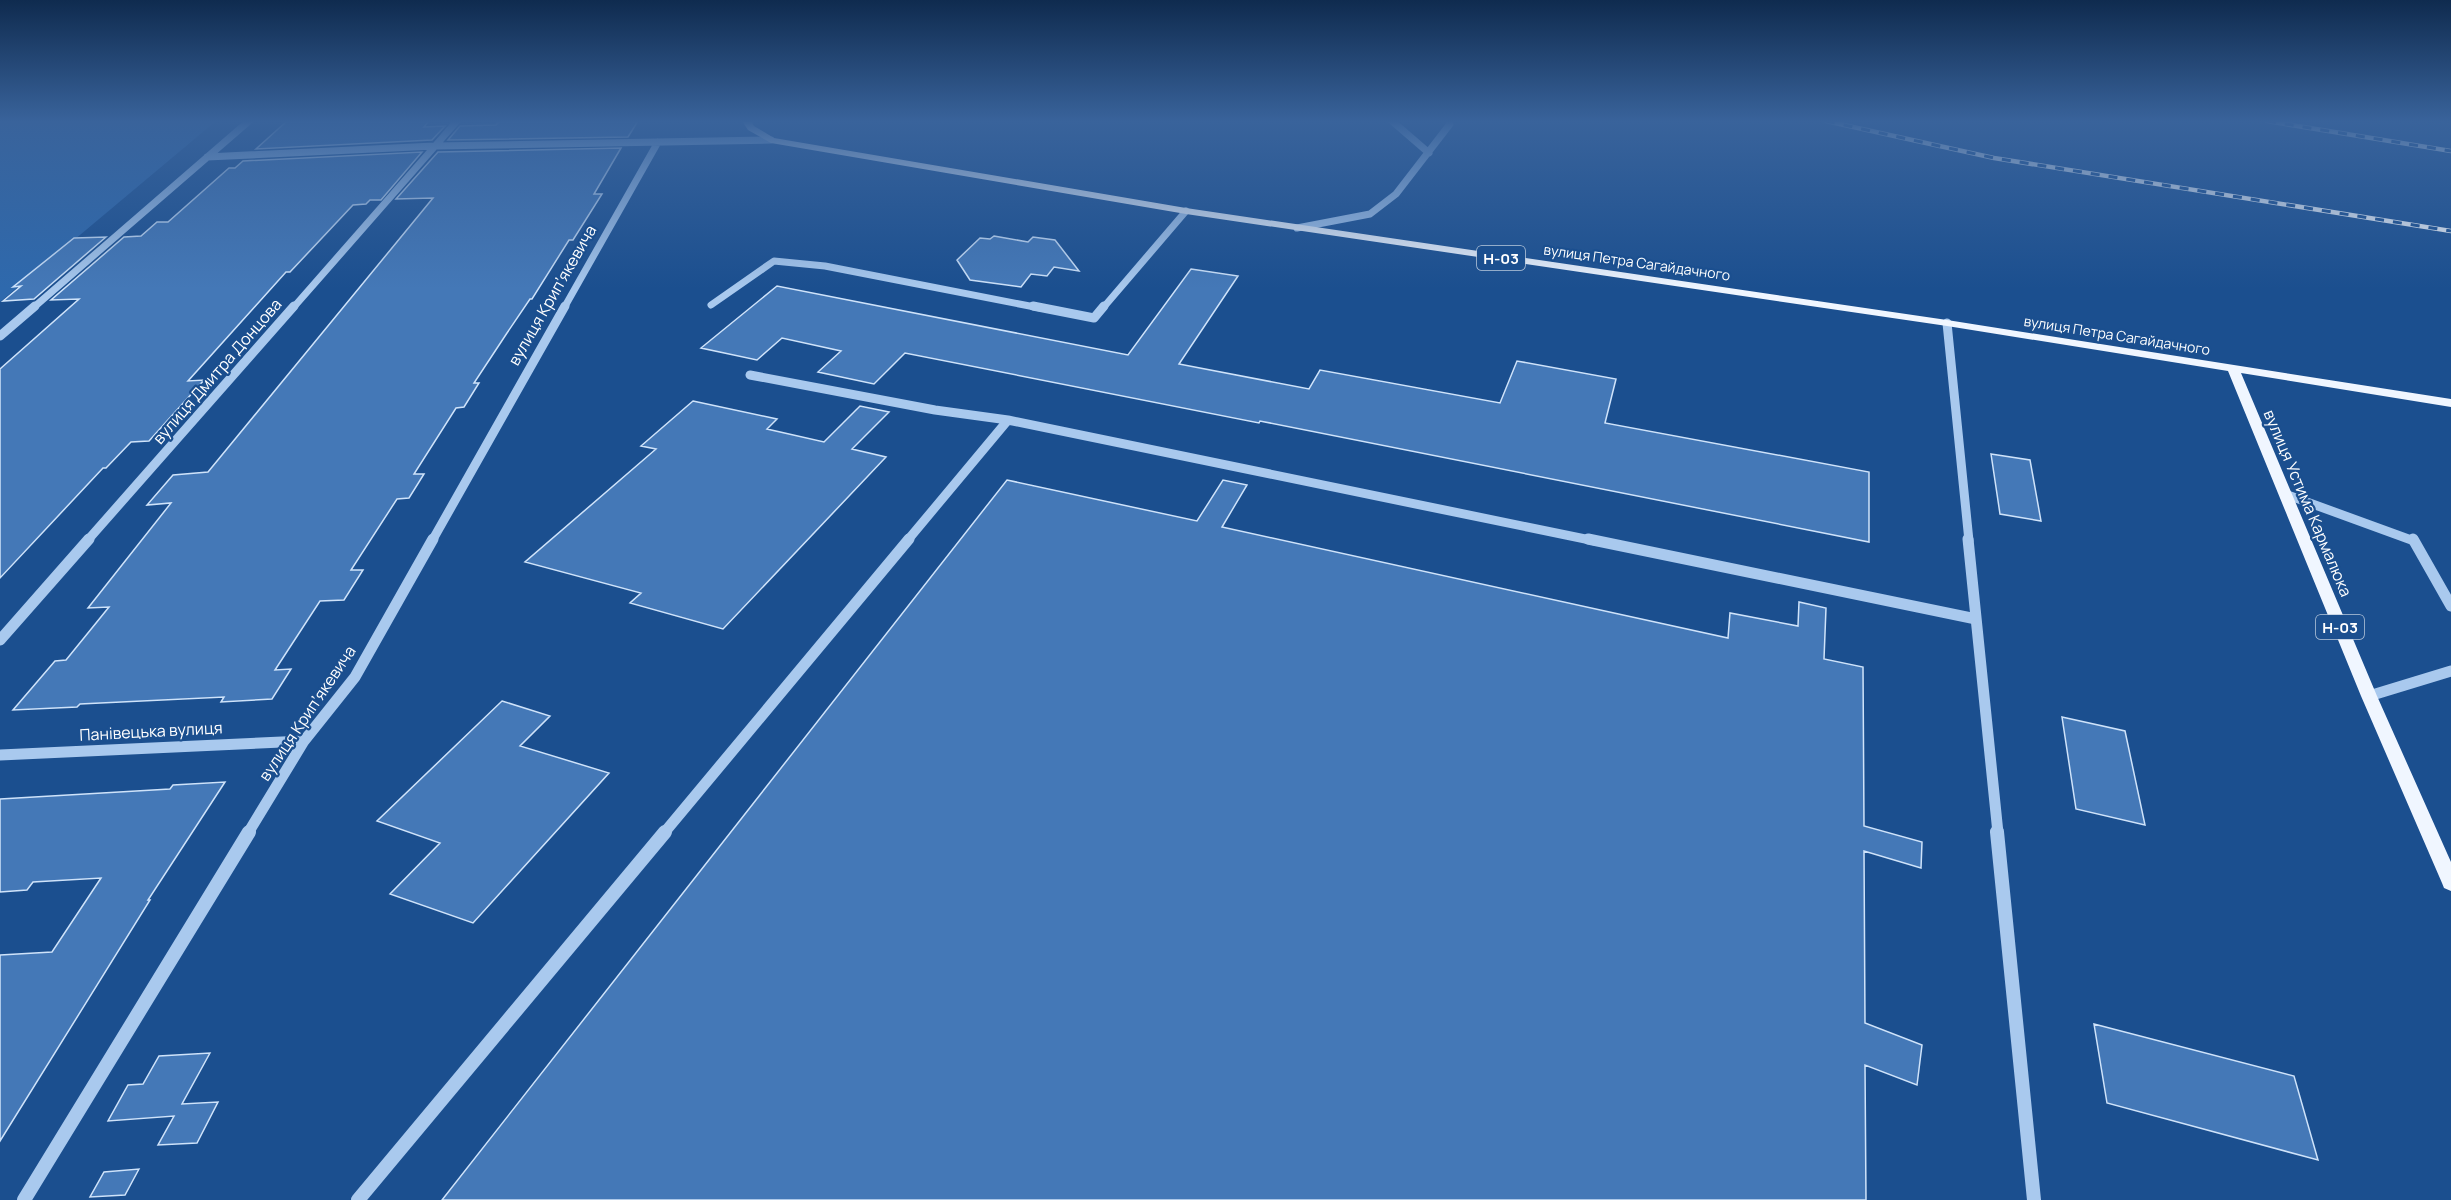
<svg xmlns="http://www.w3.org/2000/svg" width="2451" height="1200" font-family="Manrope,sans-serif">
  <style>
    .green { fill: #2e69ad }
    .building { fill: #4478b7; stroke: #cfe3fa; stroke-width: 1.5 }
    .lines { fill: none; stroke-linecap: round; stroke-linejoin: round }
    .minor-far3 { stroke: #a9c9ee; stroke-width: 7 }
    .minor-far2 { stroke: #a9c9ee; stroke-width: 9 }
    .minor-far1 { stroke: #a9c9ee; stroke-width: 11 }
    .minor { stroke: #a9c9ee; stroke-width: 14 }
    .major { fill: #f0f6ff; fill-rule: evenodd }
    .rail-casing { stroke: #fff; stroke-width: 4.5 }
    .rail { stroke: #1b4f8f; stroke-width: 3; stroke-dasharray: 9; stroke-linecap: butt }
    .labels { text-anchor: middle; dominant-baseline: central; stroke-width: 4.5; stroke-linejoin: round; paint-order: stroke }
    .far-street-label { font-size: 14px; fill: #fff; stroke: #1b4f8f }
    .shield { fill: #1b4f8f; stroke: #bbcadd; stroke-width: 1.5 }
    .shield-label { font-size: 15px; font-weight: bold; fill: #fff }
    .street-label { font-size: 16px; fill: #fff; stroke: #1b4f8f }
  </style>
  <rect width="100%" height="100%" fill="#1b4f8f"/>
  <path class="green" d="M0,121H216L0,302Z"/>
  <path class="building" d="M287,121H429L424,127L445,126L432,140L256,149Z
    M499,121H638L628,137L448,140L460,126L496,125Z
    M621,148L594,194H602L573,240H569L532,299H530L507,333L474,383H479L464,407L456,408L414,474H424L409,498L397,499L351,570H363L344,600L320,601L275,670L291,669L272,699L221,702L224,697L80,704L77,707L13,710L55,661L66,660L109,607L88,608L171,503L147,505L173,475L208,472L433,198L396,199L438,152Z
    M422,152L381,200H370L366,204L353,205L290,272H286L188,381L204,380L149,441L131,442L106,468H103L0,578V369L79,299L51,300L124,237L141,236L157,222H168L229,168H235L243,161Z
    M994,236L1028,242L1033,237L1055,240L1079,271L1054,267L1047,276L1031,274L1021,287L970,280L957,260L980,238L990,239Z
    M106,237L34,299L3,301L21,286L13,287L74,238Z
    M1191,269L1238,276L1179,364L1309,389L1320,370L1500,403L1517,361L1616,379L1605,423L1869,472V542L1260,421L1259,423L905,353L874,384L818,372L841,351L782,338L757,360L701,348L777,286L1128,355Z
    M693,401L777,419L767,429L824,442L860,406L889,412L852,449L886,457L723,629L630,603L641,593L525,562L656,449L641,446Z
    M1991,454L2030,460L2041,521L2000,514Z
    M1007,480L1197,521L1223,480L1247,485L1222,527L1728,638L1730,613L1798,626L1799,602L1826,608L1824,659L1863,667L1864,826L1922,842L1921,868L1864,851L1865,1023L1922,1045L1917,1085L1865,1065L1866,1200H442Z
    M502,701L550,716L520,746L609,773L473,923L390,894L440,843L377,821Z
    M2062,717L2125,731L2145,825L2076,809Z
    M225,782L148,900H150L0,1141V955L52,952L101,878L33,882L27,890L0,892V799L170,789L173,785Z
    M2094,1024L2294,1076L2318,1160L2107,1103Z
    M210,1053L182,1104L218,1102L197,1143L158,1145L174,1116L108,1121L128,1085L143,1084L159,1056Z
    M139,1169L125,1195L90,1197L104,1172Z"/>
  <g class="lines">
    <path class="minor-far3" d="M1392,121L1429,153
      M207,157L434,146L771,140
      M1297,228L1370,214L1396,194L1450,124L1449,121
      M711,305L774,261L825,266L1040,308
      M33,308L249,121
      M293,308L457,121
      M564,308L658,142
      M1103,308L1186,211"/>
    <path class="minor-far2" d="M1033,306L1094,318L1104,306
      M1947,323L1969,541
      M0,336L35,306
      M750,375L935,410L1008,420L1595,541
      M2285,494L2414,541
      M87,541L294,306
      M432,541L565,306
      M907,541L1008,420"/>
    <path class="minor-far1" d="M1588,539L1976,619
      M1968,539L1998,833
      M2413,539L2451,606
      M0,640L89,539
      M2369,696L2451,671
      M0,755L304,741
      M248,833L304,741L355,677L433,539
      M664,833L909,539"/>
    <path class="minor" d="M1997,832L2034,1200
      M24,1200L249,832
      M358,1200L665,832"/>
    <path class="major" d="M742,121H751L754,126L774,138L1186,208L1947,320L2451,399V407L2241,373L2377,696L2451,862V891L2444,888L2442,883L2361,696L2228,371L1947,326L1186,214L771,143L748,130Z"/>
    <g class="rail-casing">
      <path id="rail" d="M1826,121L1994,158L2451,231
        M2267,121L2451,151"/>
    </g>
    <use href="#rail" class="rail"/>
  </g>
  <linearGradient id="sky" x2="0" y2="1"><stop stop-color="#0f2b4f"/><stop offset="0.42" stop-color="#39639b"/><stop offset="1" stop-color="#39639b" stop-opacity="0"/></linearGradient>
  <rect width="2451" height="289" fill="url(#sky)"/>
  <g class="labels">
    <g class="far-street-label">
      <text transform="translate(1637 262) rotate(8)">вулиця Петра Сагайдачного</text>
      <text transform="translate(2117 335) rotate(9)">вулиця Петра Сагайдачного</text>
    </g>
    <g class="shield">
      <rect x="1477" y="246" width="48" height="24" rx="4.5"/>
      <rect x="2316" y="615" width="48" height="24" rx="4.5"/>
    </g>
    <g class="shield-label">
      <text x="1501" y="258">Н-03</text>
      <text x="2340" y="627">Н-03</text>
    </g>
    <g class="street-label">
      <text transform="translate(552 295) rotate(-60)">вулиця Крипʼякевича</text>
      <text transform="translate(217 371) rotate(-49)">вулиця Дмитра Донцова</text>
      <text transform="translate(2308 503) rotate(67)">вулиця Устима Кармалюка</text>
      <text transform="translate(307 713) rotate(-56)">вулиця Крипʼякевича</text>
      <text transform="translate(151 731) rotate(-3)">Панівецька вулиця</text>
    </g>
  </g>
</svg>
